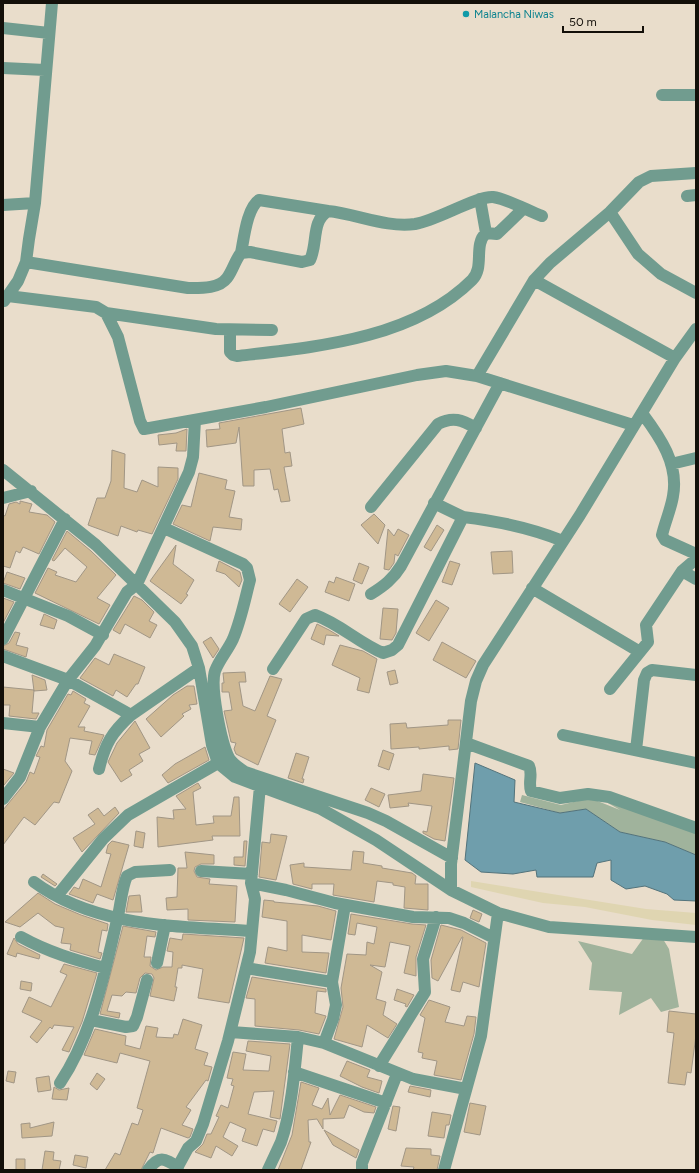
<svg xmlns="http://www.w3.org/2000/svg" width="699" height="1173" font-family="Figtree,sans-serif">
  <style>
    .green { fill: #a0b39c }
    .sand { fill: #dfd5b1 }
    .water { fill: #6f9eac; stroke: #53737b }
    .building { fill: #cfb995; stroke: #a19685 }
    .lines { fill: none; stroke-linecap: round; stroke-linejoin: round }
    .minor { stroke: #719c8f; stroke-width: 12 }
    .culture-dot { fill: #0f9aa8; stroke: #e9ddcb; stroke-width: 1.5 }
    .labels { text-anchor: middle; dominant-baseline: central; stroke-width: 4; stroke-linejoin: round; paint-order: stroke }
    .culture-label { font-size: 11px; fill: #0d838f; stroke: #e9ddcb; text-anchor: start }
  </style>
  <rect width="100%" height="100%" fill="#e9ddcb"/>
  <path class="green" d="M522,795L561,805L590,798L620,810L601,799L696,832V855L665,842L620,832L586,809L560,813L520,802Z
    M647,933L663,939L669,949L679,1007L661,1012L651,998L619,1015L622,992L589,990L592,963L578,941L632,954Z"/>
  <path class="sand" d="M471,881L646,909L696,913V925L652,920L585,907L543,903L471,887Z"/>
  <path class="water" d="M475,763L515,780L514,802L560,813L586,809L620,832L665,842L696,855V901L674,900L667,894L645,886L626,889L611,880V860L597,863L593,877H537L536,870L513,874L481,872L465,860Z"/>
  <path class="building" d="M301,408L304,424L282,429L285,453L290,452L292,466L284,467L290,501L281,502L278,489L274,490L270,469L254,470V486H243L239,427L236,443L207,447L206,430L220,429L219,423Z
    M187,429L186,451H176L177,443L159,445L158,435L176,433Z
    M112,450L125,454L124,488L137,492L142,480L158,487V467L178,468V479L152,534L138,530L137,532L121,526L118,536L88,525L97,498H105L111,481Z
    M199,473L227,480L225,489L235,491L229,517L242,519L241,530L213,527L210,541L173,524L182,505L191,507Z
    M20,501L32,504L29,512L47,515L55,522L39,554L23,547L20,553L16,551L10,568L3,566V515L5,516L9,504L16,502L20,504Z
    M374,514L385,525L378,544L361,525Z
    M437,525L444,530L431,551L424,547Z
    M388,529L394,536L398,529L409,535L398,556L395,554L394,563L389,570L384,569Z
    M67,531L91,551L116,575L97,598L110,605L99,624L35,593L48,568L57,572L55,575L76,582L87,567L65,548L54,561L52,560Z
    M176,545L173,564L194,580L186,594L188,595L181,604L150,581Z
    M512,551L513,573L493,574L491,552Z
    M219,561L240,572L242,580L239,587L225,574L216,571Z
    M450,561L460,564L452,585L442,582Z
    M359,563L369,567L362,584L353,580Z
    M7,572L25,578L20,589L3,583Z
    M336,577L355,584L349,601L325,592L329,581L334,583Z
    M297,579L308,587L290,612L279,604Z
    M134,596L142,600L154,612L149,621L157,625L150,638L125,624L120,634L113,630Z
    M3,598L14,602L3,623Z
    M436,600L449,608L429,641L416,633Z
    M383,608L398,609L396,633L392,640L380,639Z
    M44,614L57,620L54,629L40,625Z
    M317,624L329,630L339,636L326,635L324,645L311,639Z
    M15,632L20,633L16,645L28,648L26,657L3,649V646L9,643Z
    M211,637L219,649L213,658L203,642Z
    M442,642L476,661L466,678L433,660Z
    M340,645L363,651L377,659L369,693L357,690L360,678L332,665Z
    M114,654L145,667L138,684H136L127,697L116,690L113,696L80,678L95,658L109,665Z
    M395,670L398,683L390,685L387,672Z
    M245,672L246,682H239L243,706L255,711L270,676L282,679L267,716L276,720L258,765L236,754L234,749L236,743L231,742L224,711L232,710L229,692H222V683H224L223,673Z
    M32,675L45,680L47,690L34,691Z
    M187,686H194L197,704L189,705L191,709L182,714L184,716L161,737L146,719L173,695Z
    M3,687L34,690L32,713H39L36,719L9,716L10,705H3Z
    M73,691L86,699L84,703L90,706L78,727H85L84,731L104,735L95,755L89,754L92,741L70,738L65,761L72,771L59,803L54,802L35,825L24,817L3,845V810L26,782L30,772L34,774L40,757L36,756L41,746L44,747L47,730L68,694L71,695Z
    M448,720H461L458,749L449,750V746L419,749V747L391,749L390,724L406,723L407,728L448,725Z
    M135,721L150,748L139,754L143,761L129,770L132,775L121,782L108,762L117,743Z
    M205,747L209,760L168,783L162,775L175,764Z
    M383,750L394,754L389,770L378,766Z
    M296,753L309,757L302,779H304L303,783L288,778Z
    M3,769L14,773L4,785H3Z
    M423,774L454,778L445,841L434,839L423,833V831L427,832L432,806L408,803L409,806L390,808L388,795L421,791Z
    M198,783L201,788L193,792L196,825L214,823L213,816H231L234,797H239L240,836H212L213,840L158,847L157,817L174,819L173,810L186,809L176,796Z
    M371,788L385,794L379,807L365,800Z
    M115,807L119,813L82,852L73,838L95,824L88,815L98,808L104,816Z
    M136,831L145,833L143,848L134,846Z
    M271,834L287,836L276,880L259,877L262,842L270,843Z
    M112,841L129,845L113,900L97,894L93,903L69,894L74,887L79,889L83,879L101,887L111,854L106,853L108,845Z
    M244,841H247L245,866L234,865V857H243Z
    M353,851L364,852L363,863L382,866V868L412,873L416,876L415,884H428V910L404,908L405,887L393,885V883L377,881L374,902L333,895L334,884H312V889L293,884L290,865L304,863V867L351,870Z
    M185,852L214,855V864H201L195,867L194,871L197,877L210,879L209,884L237,886L235,922L188,920V909L167,910L166,898L177,897L178,868H187Z
    M43,874L57,884L55,886L41,877Z
    M38,893L55,904L81,915L108,924L107,931L102,930L98,952L102,953L100,959L70,950L71,944L61,943L64,928L55,926L38,913L20,927L5,922Z
    M140,895L142,912H126L129,896Z
    M264,900L274,901V902L318,906L336,911L331,940L302,935V952L329,953L326,973L265,963L268,947L287,951V921L262,917Z
    M473,910L482,914L479,922L470,918Z
    M351,914L412,924L426,925L416,957V976L404,973L410,946L390,942L385,967L370,965L382,972L376,999L386,1002L383,1015L397,1024L388,1038L367,1025L362,1047L334,1039L343,1007L341,988L347,954L366,955L367,942L374,944L377,927L357,923L355,935L348,934Z
    M441,925L461,930L486,943L479,987L463,982L460,992L451,990L463,937H462L438,981L432,978L431,960Z
    M123,926L156,932L155,937L147,936L144,957H151L150,966L156,970L163,967H172L173,952L167,951L170,938L182,940L183,934L244,938L229,1003L198,998L203,969L182,965V968H178L175,987H177L174,1001L150,996L154,978L152,974L145,973L140,978L136,993L126,992L122,996L112,995L107,1011L120,1013L119,1018L100,1014Z
    M14,938L18,944L40,955L39,959L17,953L16,957L7,954Z
    M64,964L97,973L82,1022L69,1052L62,1050L74,1027L54,1025L52,1029L50,1027L37,1043L30,1037L42,1021L22,1012L29,997L51,1007L67,975L60,972Z
    M252,977L326,989V992L317,991L315,1013L326,1016L319,1034L299,1030L255,1026V999L246,998Z
    M21,981L32,983L31,991L20,989Z
    M397,989L414,995L407,1007L405,1006L406,1004L394,1000Z
    M429,1000L450,1007L445,1022L464,1026L467,1016L476,1017L474,1034L461,1080L434,1075L437,1061L422,1058L423,1053L418,1052L425,1018L420,1015Z
    M669,1011L696,1014V1035L691,1073L687,1072L685,1085L668,1083L674,1033L667,1032Z
    M183,1019L202,1025L195,1049L208,1053L204,1065L212,1067L208,1081L206,1080L186,1107L191,1110L182,1125L193,1129L190,1137L188,1138L161,1128L153,1153L150,1152L141,1170H105L115,1153L120,1155L132,1123L138,1125L143,1110L137,1108L150,1061L120,1053L117,1063L84,1055L95,1029L126,1036L125,1045L140,1049L146,1026L158,1028L156,1037L173,1038L174,1034L178,1035Z
    M248,1041L290,1044L280,1119L270,1117L274,1091L254,1092L248,1114L277,1121L274,1132L263,1129L257,1146L242,1141L246,1129L230,1122L223,1137L238,1146L232,1156L216,1146L211,1158L195,1152L203,1144L207,1134H211L219,1117L216,1116L221,1105L228,1108L234,1086L231,1085L233,1079L227,1078L233,1052L246,1054L243,1070L269,1071L271,1056L246,1051Z
    M347,1061L370,1070L367,1077L382,1081L379,1093L362,1087L340,1076Z
    M8,1071L16,1072L14,1083L6,1081Z
    M97,1073L105,1079L97,1090L90,1084Z
    M49,1076L51,1090L38,1092L36,1078Z
    M301,1082L319,1088L312,1105L322,1109L328,1098L330,1115L340,1095L376,1107L374,1113L364,1112L349,1105L344,1118L323,1119V1129L317,1119L308,1120L309,1142H311L301,1170H278L292,1135Z
    M410,1086L431,1090L430,1097L408,1092Z
    M54,1087L59,1090L69,1088L67,1100L52,1099Z
    M470,1103L486,1106L480,1135L464,1132Z
    M393,1106L400,1107L396,1131L388,1129Z
    M432,1112L451,1115L449,1125H446L444,1138L428,1136Z
    M54,1122L52,1136L22,1138L21,1124L30,1123V1128Z
    M324,1130L359,1150L356,1158L333,1145Z
    M406,1148L431,1149V1155L440,1156L437,1170H413L414,1167L401,1166Z
    M45,1151L54,1152L53,1160L61,1161L59,1170H42Z
    M75,1155L88,1157L86,1168L73,1165Z
    M16,1159H25V1170H16Z"/>
  <g class="lines">
    <path class="minor" d="M3,28L49,33
      M3,68L45,70
      M662,95H696
      M687,196L696,195
      M480,199L486,233
      M3,205L35,203
      M610,212L638,254L661,274L696,293
      M241,253C244,238 247,208 259,200L328,211
      M26,262L188,288C200,288 219,289 227,278C233,270 235,260 241,253L250,252L302,262L310,260C318,244 311,221 328,211C357,214 386,228 415,224C438,220 476,196 493,197C508,199 528,211 542,216
      M534,280L675,358
      M8,296L96,307L106,313L118,337L140,421L144,429L266,407L417,375L446,371L477,376L633,425
      M4,301L18,281L26,262L29,239L35,203L52,3
      M106,313L216,329L272,330
      M230,330V352L233,355L237,356C316,347 413,339 472,280C485,267 473,245 486,233L497,234L523,209
      M477,376L534,280L550,263L610,212L639,182L651,176L696,173
      M642,413C660,437 679,464 673,496C671,509 665,522 662,535L665,540L696,554
      M671,464L696,458
      M3,470L96,545L175,622L192,646L199,668L212,745L218,763L235,777L321,809L376,840L451,890L498,913L549,927L696,937
      M3,498L31,491
      M434,503L463,517
      M371,507L438,424C453,416 462,420 476,428
      M164,528L243,564L247,568L250,580C245,599 241,620 233,639C228,650 219,660 215,671C210,687 221,742 229,758C233,764 239,768 245,772L368,813L386,821L452,858
      M682,571L696,579
      M532,588L640,652
      M3,590L68,616L103,635
      M371,594C384,586 393,579 401,566L500,383
      M3,639L65,519
      M3,656L68,680L131,715
      M273,669L306,619L315,615C340,624 359,643 383,653L392,650L398,645L463,517C498,521 531,528 563,541
      M610,689L648,642L646,625L682,571L696,559
      M3,723L40,727
      M563,735L696,763
      M466,743L529,766C533,774 528,782 531,791L560,798L588,794L609,797L696,828
      M636,750L644,680L647,673L652,670L696,675
      M99,769C105,744 112,732 131,715L199,668
      M3,799L20,777L40,727L68,680L95,646L127,592L137,584L189,472L193,457L195,420
      M201,871L252,874
      M34,882C96,928 178,926 252,931
      M251,883L286,890L335,903L413,917L449,918L464,923L494,938
      M451,890V864L471,701L476,681L483,665L580,515L675,358L696,329
      M57,896L103,839L128,815L218,763
      M21,937C48,952 75,960 105,968
      M157,963L165,925
      M246,968L332,982
      M91,1020L126,1027L133,1026L137,1017L147,980
      M231,1032L298,1037L324,1043L413,1079L466,1089
      M324,1043L333,1019L336,1005L332,982L345,905
      M379,1066L425,992L423,959L436,917
      M294,1072L386,1103
      M60,1083C92,1035 104,976 117,920C121,905 121,890 127,876L135,872L170,870
      M148,1170C159,1155 164,1158 178,1167
      M176,1170L188,1148L196,1141L203,1124L228,1041L250,952L255,899L251,883L260,786
      M268,1170C272,1161 277,1151 281,1142C291,1114 295,1068 298,1037
      M362,1170V1163L397,1074
      M444,1170L481,1036L498,913"/>
  </g>
  <circle class="culture-dot" cx="466" cy="14" r="4"/>
  <g class="labels">
    <g class="culture-label">
      <text x="474" y="14">Malancha Niwas</text>
    </g>
  </g>
  <rect width="699" height="1173" fill="none" stroke="#130f09" stroke-width="8"/>
  <path d="M563 26v6h80v-6" fill="none" stroke="#130f09" stroke-width="2"/>
  <text x="569" y="26" font-size="12" fill="#130f09" stroke="#e9ddcb" stroke-width="3" paint-order="stroke">50 m</text>
</svg>
